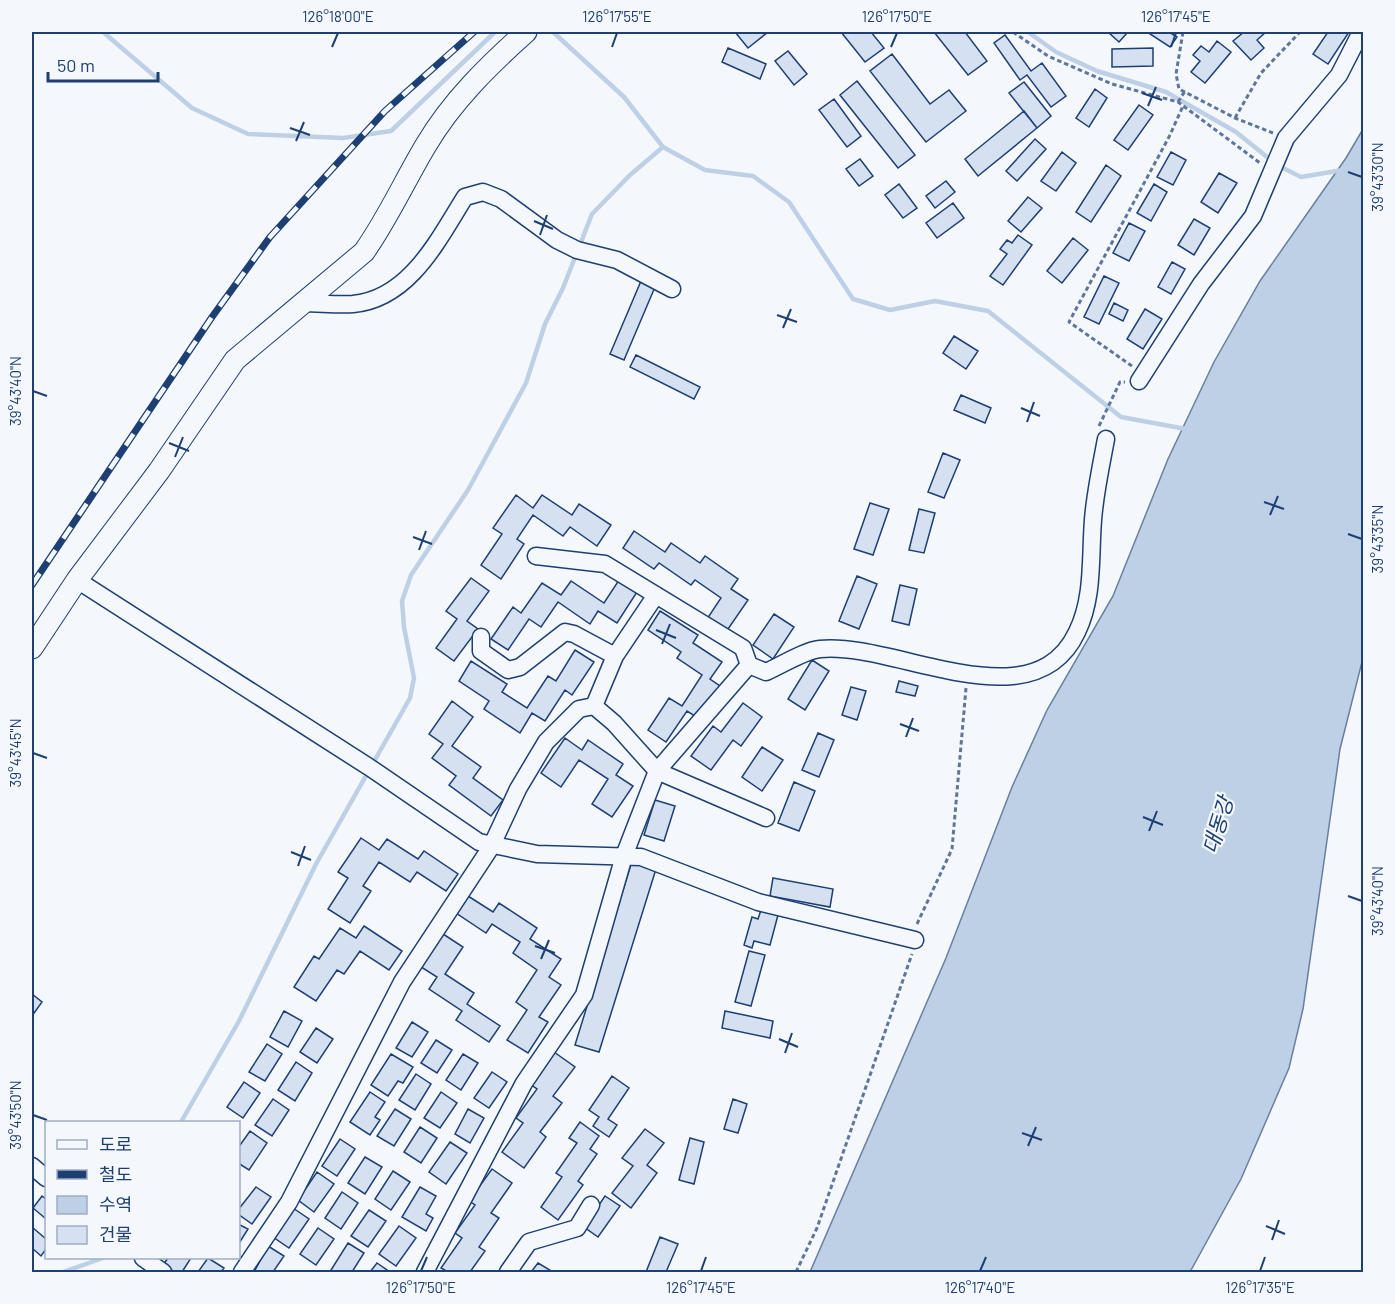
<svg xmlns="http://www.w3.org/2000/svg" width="1395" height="1304" font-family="Barlow,'Noto Sans KR',sans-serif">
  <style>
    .water { fill: #bed0e5; stroke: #687fa3; stroke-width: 1.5 }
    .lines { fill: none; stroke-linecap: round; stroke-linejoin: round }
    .stream { stroke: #bed0e5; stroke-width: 4.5 }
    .building { fill: #d5e0f0; stroke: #1d3f73; stroke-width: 1.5 }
    .minor-casing { stroke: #1d3f73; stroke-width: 19 }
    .major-casing { stroke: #1d3f73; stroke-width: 23 }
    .path { stroke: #5e769c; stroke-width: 3; stroke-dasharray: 4.5 3; stroke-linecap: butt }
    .minor { stroke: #f4f7fb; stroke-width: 16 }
    .major { stroke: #f4f7fb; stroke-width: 21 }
    .rail-casing { stroke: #1d3f73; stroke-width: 7 }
    .rail { stroke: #f4f7fb; stroke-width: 4.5; stroke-dasharray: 14; stroke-linecap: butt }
    .ticks { fill: none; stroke: #1d3f73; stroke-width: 2 }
    .labels { text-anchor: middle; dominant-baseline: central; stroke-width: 4.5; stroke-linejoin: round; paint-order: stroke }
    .water-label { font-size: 21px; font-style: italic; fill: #1d3f73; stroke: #f4f7fb }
    .neatline { fill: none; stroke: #1d3f73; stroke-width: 2 }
    .ticks-label { font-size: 15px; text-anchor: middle; fill: #1d3f73 }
  </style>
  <rect width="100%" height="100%" fill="#f4f7fb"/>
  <path class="water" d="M1363,129V658L1340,749L1303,1009L1289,1068L1241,1179L1190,1272H810L946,958L1012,787L1047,710L1113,596L1168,459L1214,362L1260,281L1346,158Z"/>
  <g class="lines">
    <path class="stream" d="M103,32L192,108L248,134L343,138L391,131L495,32
      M553,32L624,97L663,147L705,170L753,176L789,202L853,299L890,310L935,301L988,311L1121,417L1186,429
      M1028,32L1056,52L1097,71L1166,92L1236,132L1272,161
      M1279,166L1301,177L1343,170
      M181,1122L239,1021L316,864L410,698L414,678L404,627L402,601L411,575L468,490L526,383L545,324L563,288L592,214L630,175L663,147
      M63,1272L103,1258"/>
  </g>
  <path class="building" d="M735,32H768L748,48Z
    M841,32H871L884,48L865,62Z
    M934,32H965L987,61L968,75Z
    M1108,32H1128L1119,42Z
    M1147,32H1169L1177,37L1170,47Z
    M1244,32H1266L1257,40L1264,48L1251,60L1233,41Z
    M1328,32H1349L1328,64L1313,54Z
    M1005,35L1031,71L1042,63L1066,96L1051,107L1027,75L1020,80L994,43Z
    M1217,41L1231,52L1205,83L1191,72L1200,61L1193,55L1201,46L1209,52Z
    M728,48L766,64L760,79L722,62Z
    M1153,48V66L1112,67V49Z
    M788,51L807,74L794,85L775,61Z
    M892,54L930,104L949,90L966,111L926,142L870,71Z
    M857,81L915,155L898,168L840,95Z
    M1024,82L1051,116L1037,128L1009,93Z
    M1095,89L1107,98L1089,127L1076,118Z
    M834,99L861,136L847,147L819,110Z
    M1139,105L1153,115L1128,150L1114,140Z
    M1024,111L1037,128L978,176L965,159Z
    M1035,139L1046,149L1017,181L1006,171Z
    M1062,152L1076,163L1056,191L1041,181Z
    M1171,152L1186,160L1173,185L1157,177Z
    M860,159L873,176L859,186L846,169Z
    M1106,165L1121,176L1091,222L1076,212Z
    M1219,173L1237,183L1218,213L1201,202Z
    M946,181L955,192L935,208L926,196Z
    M899,184L917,208L903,218L885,195Z
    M1154,184L1167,192L1151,221L1137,213Z
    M1028,197L1042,208L1021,232L1008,221Z
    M953,203L964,218L937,238L926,223Z
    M1194,219L1210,228L1194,255L1178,245Z
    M1129,223L1145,231L1129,261L1113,253Z
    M1018,235L1032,245L1003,285L990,276L1007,254L1000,249L1007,240L1012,243Z
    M1073,238L1088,250L1062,283L1047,271Z
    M1172,262L1185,269L1171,294L1158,287Z
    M1104,276L1119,283L1099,324L1084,317Z
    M641,281L655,287L624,360L610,354Z
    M1114,303L1128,310L1123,321L1109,314Z
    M1145,309L1162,319L1143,349L1127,339Z
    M954,336L978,351L966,369L943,353Z
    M636,355L700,387L694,399L630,367Z
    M961,395L991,408L985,423L954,410Z
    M943,453L960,460L944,498L928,492Z
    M516,495L533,508L542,495L572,515L579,504L611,525L597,546L570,527L563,536L533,515L517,539L524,544L501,579L481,565L502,534L493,528Z
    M870,503L889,509L873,555L854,549Z
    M919,509L935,513L924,553L909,550Z
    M634,531L665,552L671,543L700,563L705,556L738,579L731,589L748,600L726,632L707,619L721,598L695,580L691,585L659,563L654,569L623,548Z
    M857,576L877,584L859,629L839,621Z
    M471,578L489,591L467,621L478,629L454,661L436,648L457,619L446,611Z
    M619,580L637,592L617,623L598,611L590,624L558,602L541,627L529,619L508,650L491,639L513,607L521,613L542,583L561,595L571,581L604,603Z
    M900,585L917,589L909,625L892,621Z
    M660,611L698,635L693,643L722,662L710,679L720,686L698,718L687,711L666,742L648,730L669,698L682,706L702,675L677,658L681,652L648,630Z
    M774,614L794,627L773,659L753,645Z
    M575,650L594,662L572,695L565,690L545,721L532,713L520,733L484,709L489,701L459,681L471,661L507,684L502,692L527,708L548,676L556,681Z
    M812,660L829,671L805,710L788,699Z
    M899,681L918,686L915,696L896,692Z
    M851,687L866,691L857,720L842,715Z
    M452,701L473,717L452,746L481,767L473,778L503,800L491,816L449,785L456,776L432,758L443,744L429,734Z
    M743,703L762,717L741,746L733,740L711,770L691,756L713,726L721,732Z
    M818,733L834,740L819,777L802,770Z
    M565,738L582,750L588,740L623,764L616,775L633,786L612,817L592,804L608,779L579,760L561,787L541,773Z
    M762,747L783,760L762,791L742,777Z
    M794,782L815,791L799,831L778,823Z
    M655,800L675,806L664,841L644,835Z
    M361,838L379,850L387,839L418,859L424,851L458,874L446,891L417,872L410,882L379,862L363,886L371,891L350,923L328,909L348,878L338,872Z
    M632,861L656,869L599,1052L575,1045Z
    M773,878L833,889L830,907L770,896Z
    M468,896L493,912L499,903L537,928L530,939L561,959L549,977L561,985L539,1017L548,1022L528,1053L507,1040L527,1010L516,1002L537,970L513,953L520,942L492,924L486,933L456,913Z
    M761,910L778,915L770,945L754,941L752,948L744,945L752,917L758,919Z
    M364,926L402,951L389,970L360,951L344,974L337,970L316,1001L294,987L314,956L319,959L340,928L356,938Z
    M440,932L463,947L445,974L474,993L467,1004L500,1026L489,1042L456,1020L462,1011L429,989L437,977L418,965Z
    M749,951L765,955L751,1006L735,1002Z
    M32,994L42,1002L32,1016Z
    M284,1011L302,1021L288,1047L270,1037Z
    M725,1011L773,1021L770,1038L722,1028Z
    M412,1022L428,1032L412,1057L396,1048Z
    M316,1028L333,1039L317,1063L300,1052Z
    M436,1040L452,1050L437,1073L421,1063Z
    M267,1044L282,1054L265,1081L249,1072Z
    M554,1052L575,1067L553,1096L562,1103L540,1132L546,1137L524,1168L502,1152L523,1123L516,1118L537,1089L530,1084Z
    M391,1054L413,1067L403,1083L398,1081L388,1096L371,1085Z
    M463,1054L478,1063L461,1090L446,1080Z
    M296,1062L312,1073L295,1101L278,1090Z
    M492,1072L507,1082L489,1108L474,1098Z
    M416,1074L431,1084L415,1110L399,1100Z
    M612,1076L629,1088L608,1119L617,1125L609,1137L593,1126L599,1117L589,1110Z
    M244,1082L260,1093L243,1118L227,1107Z
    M370,1092L385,1102L375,1117L380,1120L370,1135L350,1122Z
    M441,1092L457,1103L440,1128L424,1118Z
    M273,1099L289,1110L272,1136L255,1125Z
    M733,1099L747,1104L738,1133L724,1129Z
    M395,1109L411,1119L394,1146L377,1136Z
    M468,1109L484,1118L470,1143L455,1134Z
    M580,1122L599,1136L590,1149L597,1154L578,1181L583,1185L558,1220L541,1207L562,1177L556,1173L577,1143L569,1138Z
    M420,1127L437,1138L421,1163L404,1152Z
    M645,1129L664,1143L647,1165L657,1173L631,1208L612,1193L633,1166L622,1158Z
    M250,1131L267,1143L249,1170L238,1163V1148Z
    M690,1138L704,1142L694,1184L679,1180Z
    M340,1139L355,1149L337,1176L322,1166Z
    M450,1142L467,1153L446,1184L429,1172Z
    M365,1157L382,1167L365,1194L348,1183Z
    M492,1169L512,1183L491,1213L499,1218L479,1247L485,1251L470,1272H448L441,1268L462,1238L455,1233L475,1205L469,1201Z
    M393,1171L410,1182L391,1210L375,1199Z
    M317,1172L334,1184L314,1212L298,1200Z
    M256,1187L271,1197L252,1224L238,1214V1210Z
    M420,1187L436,1196L426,1214L433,1218L426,1231L402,1217Z
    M342,1192L358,1203L341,1229L325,1218Z
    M42,1196L46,1199V1219L33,1208Z
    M605,1196L620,1206L598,1237L584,1227Z
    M293,1208L309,1219L289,1248L273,1237Z
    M369,1210L386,1221L368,1247L351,1236Z
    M238,1224L248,1229L238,1245Z
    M399,1226L416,1238L396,1266L379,1254Z
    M32,1227L46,1239V1249L41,1256L32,1248Z
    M318,1228L334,1239L316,1265L300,1254Z
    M660,1237L678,1244L666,1272H646Z
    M348,1243L364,1253L352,1272H334L331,1270Z
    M268,1246L284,1256L273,1272H254Z
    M168,1258H191L182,1272H175L163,1265Z
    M208,1258L224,1268L221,1272H198Z
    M377,1263L390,1272H370Z
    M538,1263L553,1272H531Z"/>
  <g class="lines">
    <g class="minor-casing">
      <path id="minor" d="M302,303C319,303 337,305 353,304C410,299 439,238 465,197L483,192L501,199L557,240L577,250L617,260L672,289
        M1139,381L1201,284L1253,216L1286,138L1339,75L1361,32
        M536,556L605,564L743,648L749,665
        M77,580L369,767L479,842L537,854L641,857L758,902L915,940
        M481,637V651L508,670L520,667L565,632L574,634L615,656
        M594,706L615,656L656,595
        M32,1166L46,1178
        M143,1258L163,1272
        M242,1272L289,1202L402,982L491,847L518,789L546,742L579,709L594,706L614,723L657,771L766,818
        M425,1272L524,1083L584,995L624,856L657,771L749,665L766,672C782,665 803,651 820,649C894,641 1033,726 1077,632C1094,597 1090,558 1093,520C1095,493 1101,466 1106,439
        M508,1272L529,1242L577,1228L591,1205"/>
    </g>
    <g class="major-casing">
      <path id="major" d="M32,648L77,580L159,471L235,360L364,252C388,218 405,180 426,145C452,101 489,65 526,32"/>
    </g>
    <path class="path" d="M1013,32L1048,56L1112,84L1178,102L1260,163
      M1183,32L1176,74L1179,89L1235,118L1273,133
      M1178,102L1185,91
      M1235,118L1261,73L1300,32
      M1132,366L1069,322L1169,137L1183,106
      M1099,426L1120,382H1125
      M917,924L952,849L966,688
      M796,1272L817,1228L912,954"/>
    <use href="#minor" class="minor"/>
    <use href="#major" class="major"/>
    <g class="rail-casing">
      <path id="rail" d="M32,585L212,317L270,237L385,111L474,32"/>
    </g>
    <use href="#rail" class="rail"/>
  </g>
  <path class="ticks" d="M332,47L338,33M612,47L617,33M891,47L897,33M1171,47L1176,33M1142,93L1162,100M1148,106L1156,87M290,128L310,135M296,141L304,122M1348,172L1362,177M534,221L553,229M540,235L547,215M777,315L797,322M783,328L791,309M33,391L47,396M1021,408L1040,416M1027,422L1034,402M169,443L189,451M175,457L183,437M1264,502L1284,509M1270,515L1278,496M1348,534L1362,539M413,537L432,544M419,550L426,531M656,630L676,638M662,644L670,624M900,724L919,731M906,737L913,718M33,753L47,758M1143,817L1163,825M1149,831L1157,811M291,852L311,860M298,866L305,846M1348,896L1362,901M535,946L555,953M541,959L549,940M779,1039L798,1047M785,1053L792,1033M33,1115L47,1120M1022,1133L1042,1140M1028,1146L1036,1127M1266,1226L1285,1234M1272,1240L1279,1220M421,1271L427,1257M701,1271L706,1257M980,1271L986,1257M1260,1271L1265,1257"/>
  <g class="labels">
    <g class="water-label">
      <text transform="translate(1217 825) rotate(-73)">대동강</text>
    </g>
  </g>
  <rect width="1395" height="1304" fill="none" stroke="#f4f7fb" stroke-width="66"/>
  <rect x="45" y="1121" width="195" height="138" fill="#f4f7fb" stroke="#9eadc5" stroke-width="1.5"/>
  <rect x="57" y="1140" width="30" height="9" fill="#f4f7fb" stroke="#9eadc5" stroke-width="1.5"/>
  <text x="99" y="1151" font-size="18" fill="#1d3f73">도로</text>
  <rect x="57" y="1170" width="30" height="9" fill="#1d3f73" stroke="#9eadc5" stroke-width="1.5"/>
  <text x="99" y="1181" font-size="18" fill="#1d3f73">철도</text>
  <rect x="57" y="1196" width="30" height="18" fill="#bed0e5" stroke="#9eadc5" stroke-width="1.5"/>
  <text x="99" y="1211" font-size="18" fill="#1d3f73">수역</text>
  <rect x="57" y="1226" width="30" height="18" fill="#d5e0f0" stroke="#9eadc5" stroke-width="1.5"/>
  <text x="99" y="1241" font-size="18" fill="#1d3f73">건물</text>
  <path d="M48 72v9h110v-9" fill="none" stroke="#1d3f73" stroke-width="3"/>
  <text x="57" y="72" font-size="18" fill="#1d3f73" stroke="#f4f7fb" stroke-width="4.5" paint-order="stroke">50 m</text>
  <rect x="33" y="33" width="1329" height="1238" class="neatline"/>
  <g class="ticks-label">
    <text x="338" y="22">126°18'00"E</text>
    <text x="617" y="22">126°17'55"E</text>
    <text x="897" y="22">126°17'50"E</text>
    <text x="1176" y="22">126°17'45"E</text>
    <text transform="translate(1378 177) rotate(-90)" y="5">39°43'30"N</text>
    <text transform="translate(16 391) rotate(-90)" y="5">39°43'40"N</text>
    <text transform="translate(1378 539) rotate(-90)" y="5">39°43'35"N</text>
    <text transform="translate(16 753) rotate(-90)" y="5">39°43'45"N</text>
    <text transform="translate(1378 901) rotate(-90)" y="5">39°43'40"N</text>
    <text transform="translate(16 1115) rotate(-90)" y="5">39°43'50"N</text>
    <text x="421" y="1293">126°17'50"E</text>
    <text x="701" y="1293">126°17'45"E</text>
    <text x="980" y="1293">126°17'40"E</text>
    <text x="1260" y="1293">126°17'35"E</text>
  </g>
</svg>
